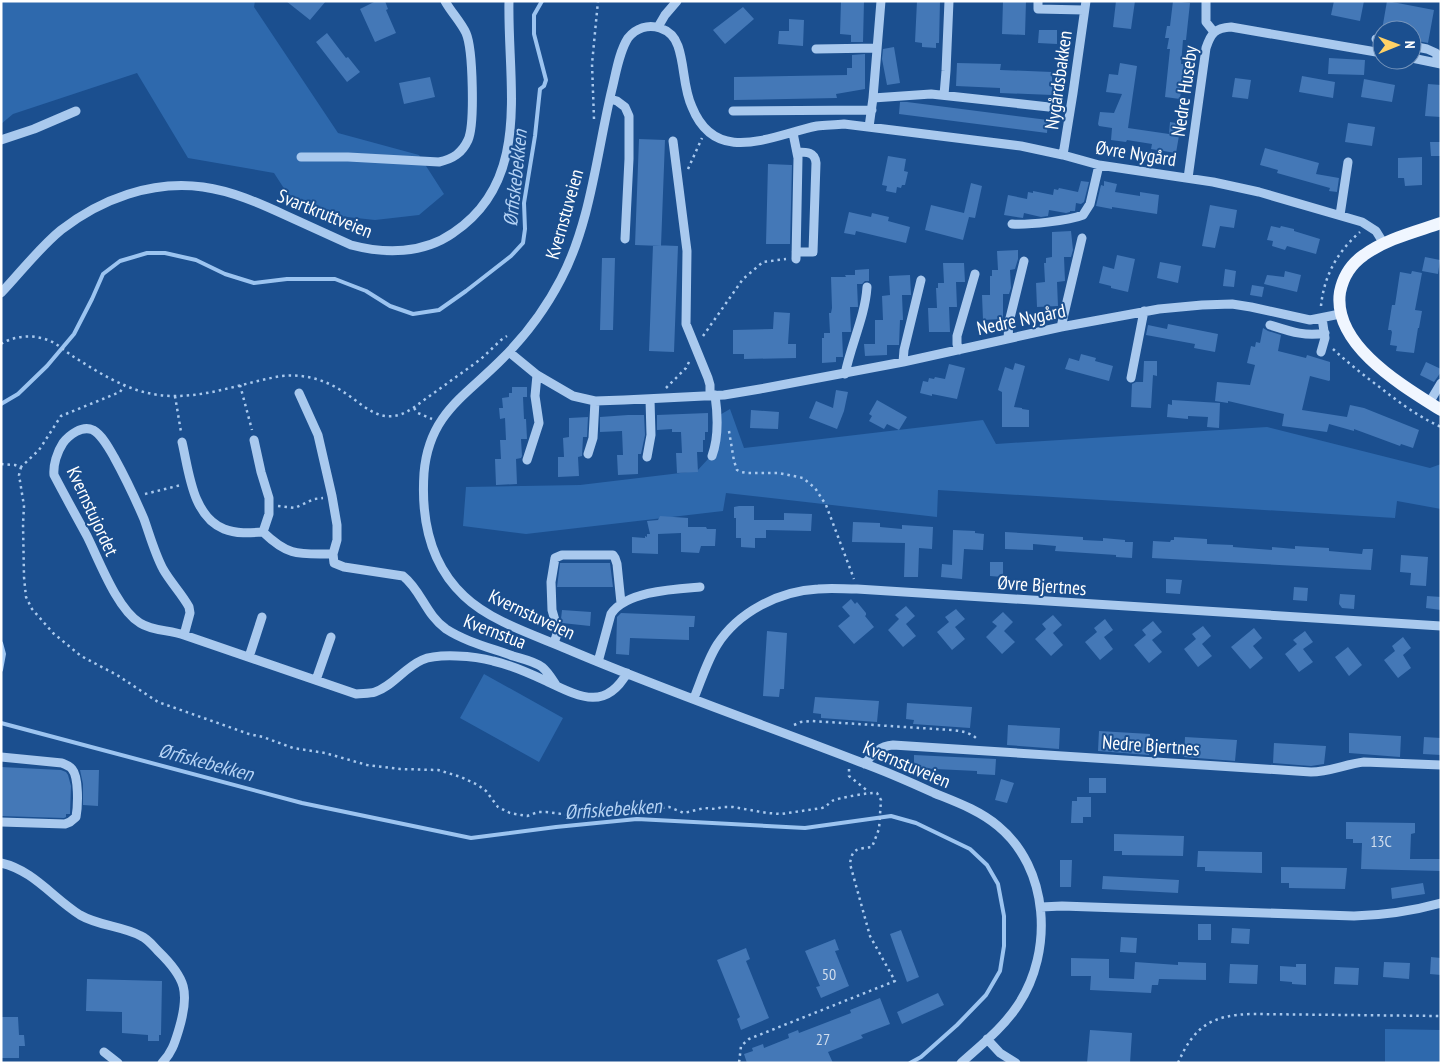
<svg xmlns="http://www.w3.org/2000/svg" width="1442" height="1064" font-family="'PT Sans Narrow',sans-serif">
  <style>
    .green { fill: #2e69ad }
    .lines { fill: none; stroke-linecap: round; stroke-linejoin: round }
    .stream { stroke: #9cc4f0; stroke-width: 4 }
    .building { fill: #4478b7 }
    .path { stroke: #a9c9ee; stroke-width: 2.5; stroke-dasharray: 2.5 4; stroke-linecap: butt }
    .minor { stroke: #a9c9ee; stroke-width: 9 }
    .major { stroke: #f0f6ff; stroke-width: 12 }
    .labels { text-anchor: middle; dominant-baseline: central; stroke-width: 4; stroke-linejoin: round; paint-order: stroke }
    .number-label { font-size: 16px; fill: #d0dded }
    .street-label { font-size: 19px; fill: #fff; stroke: #1b4f8f }
    .water-label { font-size: 20px; font-style: italic; fill: #b5d3f5; stroke: #1b4f8f }
  </style>
  <rect width="100%" height="100%" fill="#1b4f8f"/>
  <path class="green" d="M1,1H255L254,7L338,133L419,155L444,194L419,215L375,220L319,214L287,193L274,173L188,158L137,73L13,114L1,124Z
    M730,409L744,448L983,420L996,444L1267,427L1430,468L1441,464V509L1397,501L1395,518L938,490L937,517L726,493L723,511L526,534L463,526L466,487L580,485L697,471L719,447L718,416Z
    M484,674L563,718L539,762L460,718Z
    M1385,1029L1441,1030V1063H1385Z"/>
  <g class="lines">
    <path class="stream" d="M1,404L18,394L47,366L74,334L92,299L103,274L120,261L147,253H165L196,260L225,274L254,283L287,279H335L366,291L390,306L413,314L439,310L466,291L511,256L523,243L525,229L524,203L535,136L540,89L544,86L546,80L534,34V15L542,1
      M1,643L4,654L1,670
      M1,723L302,803L471,838L556,827L637,819L805,828L891,816L916,823L970,849L987,865L998,884L1004,916V946L1000,971L986,995L957,1025L921,1057L910,1063"/>
  </g>
  <path class="building" d="M286,1H326L310,20Z
    M376,1H385L388,9L386,10L396,33L375,42L360,9Z
    M841,1H864L863,42H851V35L840,34Z
    M917,1H940L939,43H936V48L922,47V43L915,42Z
    M1003,1H1026L1025,35L1002,34Z
    M1116,1H1135L1131,29L1113,27Z
    M1173,1L1190,3L1186,40H1183L1181,64H1184L1180,99L1165,97L1170,49H1167L1169,38H1165L1167,26H1170Z
    M1334,1H1364L1360,21L1331,15Z
    M1387,1L1434,10L1428,43L1413,40L1415,30H1382Z
    M743,7L754,19L725,44L713,30Z
    M789,19L804,20L803,46L778,44L779,31H789Z
    M1039,30H1057V44L1038,43Z
    M327,33L346,58L348,57L360,72L347,82L316,42Z
    M894,47L900,83L887,85L882,59L883,49Z
    M865,54V89L836,94L837,98L734,100V77L847,75V68H852V55Z
    M1329,58L1365,60L1364,75L1328,74Z
    M957,63L1001,64L1000,70L1052,72V95L1000,93V88L956,86Z
    M1120,63L1137,66L1128,128L1169,134L1170,122L1181,124L1176,153L1151,149L1152,144L1127,140L1126,142L1111,140L1112,128L1099,126L1098,124L1100,112L1114,113L1122,94L1106,92L1109,74L1118,75Z
    M1302,76L1335,82L1333,98L1299,92Z
    M430,77L435,97L404,104L399,83Z
    M1235,78L1251,80L1248,99L1232,97Z
    M1364,79L1395,85L1392,102L1361,97Z
    M1428,84L1441,85V117L1425,116Z
    M900,102H907L1048,120L1047,133L899,114Z
    M1348,123L1375,127L1372,146L1345,142Z
    M639,139L665,140L661,246L635,245Z
    M1430,142H1441V156H1431Z
    M1265,148L1319,163L1316,174L1339,178L1337,192L1329,191L1330,188L1277,173L1278,170L1260,165Z
    M888,156L906,159L904,171L908,172L905,185H902L901,188L897,187L896,193L886,191L887,186L882,185Z
    M1422,157V185L1405,186L1404,178H1398V158Z
    M768,164L792,165L790,244H766Z
    M1081,181L1089,182L1084,202L1081,204L1076,203L1075,211H1070V212L1066,213L1049,210L1048,216L1041,217L1024,213L1023,218L1004,215L1008,195L1027,199L1028,192L1033,193V191L1053,195L1054,189L1058,190L1059,188L1078,192Z
    M1104,181L1117,184L1115,192L1140,196V192L1159,195L1157,214L1112,207V209L1096,206L1101,185L1104,186Z
    M971,183L982,186L975,218L969,217L963,240L925,230L931,205L964,213Z
    M1210,205L1237,210L1234,228L1220,226L1215,248L1202,246Z
    M849,212L871,217L872,213L889,217L888,221L910,227L906,243L856,231L855,235L844,233Z
    M1271,226L1280,228L1281,226L1294,229V231L1320,239L1316,254L1287,246L1285,250L1272,246L1273,241L1267,240Z
    M1071,231L1073,250L1071,257H1064L1065,281L1057,282L1058,306L1037,307L1036,283L1045,282L1044,263H1046V258L1052,257V232Z
    M653,245L678,246L674,352L649,351Z
    M1018,250V259L1015,269L1010,270L1011,288L1009,294H1003V319L983,320L982,295H990V276H992V270H998L997,251Z
    M1117,255L1135,259L1128,292L1111,288V286L1099,283L1103,266L1114,269Z
    M1425,257L1440,260L1438,274L1422,271Z
    M602,258H615L613,330H600Z
    M1160,262L1181,266L1178,283L1157,278Z
    M943,263H964L965,282H956L957,307H949L950,332H929L928,308H937L936,288H938V283H944Z
    M869,269V281H865L862,284H857L858,307H850L851,332H842L843,357H836V362L822,363V338H824V333H830L829,313H831L832,308L831,277H846L845,275H855V270Z
    M1225,269L1236,271L1234,287L1223,286Z
    M1285,271L1301,275L1297,292L1264,284L1267,275L1284,277Z
    M1412,271L1422,273L1415,310L1422,311L1419,328H1418L1414,353L1396,351L1397,346L1390,345L1392,332L1391,330H1388L1392,305H1395L1400,272L1411,274Z
    M910,275L911,295H902L903,320H900L899,345H887V355L865,356L864,344H875V320H883L882,296L890,295L889,276Z
    M1252,285L1264,287L1262,297L1250,295Z
    M774,312L790,313L788,344H796V358L744,359V354H733V330L773,329Z
    M1168,324L1218,334L1215,352L1194,348L1195,344L1146,335L1148,325L1167,329Z
    M1263,328L1268,331L1281,335L1278,351L1306,358L1307,355L1330,362V380L1329,381L1310,376L1302,410L1347,417L1350,405L1364,408L1419,430L1413,448L1401,444L1400,446L1354,429V431L1329,424L1327,432L1282,426L1284,414L1228,401V403L1215,401L1217,382L1250,385L1255,365L1247,363L1251,346L1255,347L1256,342L1260,343Z
    M1081,354L1096,358L1095,361L1113,366L1109,381L1065,369L1069,358L1079,361Z
    M1144,361H1157V376L1153,375L1151,408L1131,407L1132,384L1136,382H1143Z
    M1426,362L1441,369V372L1434,382L1420,375Z
    M1015,363L1025,366L1014,407L1022,408V409L1029,410V427H1002V392L998,390L1005,367L1013,370Z
    M949,364L965,368L957,399L932,394V396L920,393L923,381L928,382L929,378L934,379L935,377L945,379Z
    M512,387H527V397H523L524,419H526L527,439H521L522,456L521,458L516,459L517,484L496,485L495,459H501L500,440H506L505,418L500,419L499,408H503L502,398L509,397V393H512Z
    M836,390L848,392L844,411L837,429L809,418L816,401L833,408Z
    M877,400L907,417L899,430L887,424L884,429L869,421L872,416L869,414Z
    M1172,400L1220,403L1219,428L1207,427L1208,417L1188,416V419L1167,417L1168,404L1172,405Z
    M751,410L779,412L778,429L750,428Z
    M708,413V432H705V440H703V452H697L698,472L677,473L676,453H682L681,432H672V429L657,430V415Z
    M628,415H644L645,435L641,454H638V474L618,475L617,455H623L622,431L600,432V417Z
    M588,417L587,437H583L582,456L578,457L579,476L558,477V457H564L563,438L569,437V418Z
    M739,506H754V520H784V513L812,514L811,531L766,530V538H755V548L741,547V538H736V518H734V507Z
    M660,516L688,518V527H706L707,529H716L715,546H701L699,553L681,552V533L658,534V554L632,553V537L645,538V536L647,537V534H650L647,521L658,520Z
    M853,522L880,523V527L902,529V525L933,527L932,549L919,548L918,577H904L905,543L852,542Z
    M953,530L975,531V533L984,534L983,550L964,549L962,579L941,577L942,564L952,565Z
    M1005,532L1083,537V540L1103,541V538L1125,540V542H1133L1132,558L1116,557V555L1055,551L1056,546L1033,544V550L1005,549Z
    M1174,537L1207,539V544L1233,545V547L1272,550V547L1295,549V546L1329,548V551L1362,554L1363,549H1373L1371,570L1152,558L1153,541L1170,542L1171,540H1174Z
    M1401,555L1428,557L1426,586L1410,585L1411,573L1400,572Z
    M990,562H1003V577L990,576Z
    M560,563H610L613,587H557Z
    M1166,579L1182,580L1180,594L1166,593Z
    M1294,587L1308,588L1307,601L1293,600Z
    M1340,594L1355,595L1354,609L1342,608L1339,604Z
    M1427,596L1441,597V610L1426,608Z
    M851,599L855,604L857,602L866,613V615L865,616L874,627L854,644L838,626L850,616L842,607Z
    M906,606L915,616L906,624L916,636L903,647L888,630L899,619L895,615Z
    M956,609L965,619L955,627L965,639L952,650L937,632L949,622L945,617Z
    M562,610L591,612L590,626L562,623L561,619Z
    M1003,612L1013,622L1004,631L1015,642L1002,654L986,637L997,626L992,622Z
    M621,613L695,616L694,627H689V640L630,638L629,655L616,654L617,617Z
    M1053,615L1062,625L1053,633L1063,645L1051,656L1035,639L1046,629L1042,624Z
    M1105,619L1113,630L1104,637L1113,649L1100,660L1085,642L1097,632L1094,628Z
    M1153,621L1162,632L1152,640L1162,652L1149,663L1134,645L1146,635L1142,630Z
    M1203,626L1211,636L1202,644L1212,656L1198,667L1184,649L1196,639L1192,634Z
    M1254,628L1262,638L1253,646L1263,658L1250,669L1231,647Z
    M767,631L787,633L784,689H780L779,697L763,696Z
    M1305,631L1313,642L1303,649L1313,662L1299,672L1285,654L1297,644L1293,640Z
    M1403,637L1411,648L1403,655L1411,668L1398,678L1384,660L1395,651L1392,646Z
    M1348,647L1362,665L1349,676L1335,657Z
    M815,697L879,701L877,722L821,718V714L813,713Z
    M907,703L972,707L970,728L913,724L914,720L906,719Z
    M1008,725L1060,728L1059,749L1007,745Z
    M1099,731L1150,734L1149,755L1098,751Z
    M1349,733L1401,736L1400,757L1349,753Z
    M1185,737L1237,740L1235,761L1184,757Z
    M1424,737L1441,738V755L1423,754Z
    M1274,743L1326,746L1324,764L1311,766L1273,763Z
    M914,755L996,759L995,775L977,774V771L914,768Z
    M1,767L61,770L66,772L68,775L71,786L70,814H66V817L64,818L1,816Z
    M80,770H99L98,806L83,805V784Z
    M1089,778H1106V793H1089Z
    M1001,779L1014,783L1007,803L995,800Z
    M1077,797H1091V817H1083V823H1071L1072,801H1077Z
    M1346,822L1415,823V833L1411,834L1410,859H1441V871L1361,869L1362,843H1353V839H1346Z
    M1114,834L1184,836L1183,856L1122,855V851H1114Z
    M1198,851L1262,852V873L1205,871V867H1197Z
    M1060,860H1072L1071,887H1060Z
    M1281,867L1347,868L1345,889L1289,888V883H1281Z
    M1103,876L1179,880L1178,893L1102,889Z
    M1423,883L1425,894L1392,899L1391,888Z
    M1198,924H1211V940H1198Z
    M1232,928L1250,929L1249,944L1231,943Z
    M901,930L919,977L907,982L890,934Z
    M1121,937L1137,938L1136,953L1120,952Z
    M835,939L839,950L835,951L849,986L821,998L816,987L820,986L805,951Z
    M746,948L750,959L746,961L769,1018L741,1030L737,1019L740,1017L717,960Z
    M1431,957L1441,958V975L1430,974Z
    M1071,958L1109,959V978L1134,979L1135,962L1178,965V962L1206,963V980L1159,979L1158,985H1152L1151,993L1090,990L1091,976H1071Z
    M1384,962L1410,963L1409,979L1383,977Z
    M1230,964L1258,965L1257,984L1229,983Z
    M1296,964H1306V985L1292,984V982L1280,981V966L1296,967Z
    M1335,967L1359,968L1358,985L1334,984Z
    M87,979L162,981L161,1035H159V1041H148V1035L122,1033V1012L86,1011Z
    M938,993L944,1005L902,1024L897,1012Z
    M880,998L890,1024L861,1035L863,1038L828,1052L833,1063H747L744,1054L753,1051L752,1048L763,1044L764,1048L789,1038L788,1034L798,1030L799,1033L851,1013L850,1010Z
    M1,1017H18L19,1035H24L25,1046H19V1058H1Z
    M1090,1030L1132,1033L1130,1063H1087Z"/>
  <g class="lines">
    <path class="path" d="M594,119L592,64L598,1
      M688,169L702,138
      M1321,306C1324,276 1337,252 1360,232
      M703,336L743,279L763,262L786,259
      M1,344C17,334 40,334 56,344C62,348 68,353 74,357C90,367 107,378 124,385C179,410 227,386 281,376C301,374 320,378 337,388C364,403 380,430 413,408L481,359L501,340L507,336
      M1333,349C1348,363 1365,376 1382,389C1400,403 1419,417 1441,427
      M240,385L252,430
      M666,388L686,368L690,360
      M175,396L181,432
      M414,408L418,413L432,419
      M729,431L734,461L737,470L741,472L747,473H779L803,478L815,488L826,505L854,579
      M1,464L15,465L21,467L39,450L61,416L120,392L124,386
      M21,467L19,475L24,506L23,524L24,577L26,597L32,609L53,633L81,656L117,675L158,702L249,734L263,737L293,748L325,753L367,765L400,769L438,770L461,777L478,785L486,791L498,807L510,813L521,815L527,816L538,812H546L570,815H580L594,812L626,809H654L669,807L684,813L704,808L716,809L722,807H733L767,813L781,814L822,808C826,807 828,804 832,801C838,798 870,792 877,793L881,800L879,829L872,847C857,849 852,848 850,864L870,936L895,981L749,1039L741,1046L739,1063
      M145,494L181,485
      M278,506L295,508L314,499L323,498
      M794,725L801,722L811,721L951,730C961,731 970,732 977,739
      M849,769V776L869,792
      M1178,1063C1194,1026 1212,1015 1252,1014L1441,1016"/>
    <path class="minor" d="M1038,1V9L1084,10
      M1206,1V22L1214,32
      M658,27L665,15L677,1
      M1376,39L1382,40
      M1412,46L1427,49L1436,53L1439,63
      M816,49L877,48
      M1412,58L1441,64
      M944,95L946,71L949,1
      M873,98L931,94L1049,107
      M610,99L617,101L625,107L629,116V159L625,239
      M733,111L872,110
      M869,127L873,98L881,1
      M793,133L798,158L796,259
      M1,140L34,129L76,111
      M673,141L687,251L686,324L708,378L710,385V396
      M1063,155L1073,93L1086,1
      M301,157H348L439,162C453,159 462,153 468,140C475,125 473,49 466,33C461,22 451,12 445,1
      M1188,178L1206,48C1211,33 1215,28 1231,27L1382,53
      M1340,215L1348,162
      M1012,224C1028,225 1068,221 1083,215L1090,204L1099,165
      M796,252H813L816,163C815,152 807,152 797,152
      M1,293C21,272 39,248 61,230C101,199 152,180 203,187C232,191 259,203 285,215C307,225 329,235 351,245C385,254 423,254 453,233C533,180 507,83 509,1
      M1270,325C1289,331 1305,337 1325,333
      M1061,327L1082,238
      M1008,339L1009,322L1024,261
      M959,350L957,344V336L975,274
      M509,352L537,375L573,396L595,401L624,400L724,395L760,389L903,362L1061,327L1159,309L1202,305L1232,304L1251,307L1310,320L1340,314
      M1321,352L1325,338L1322,318
      M903,362L904,350L921,280
      M845,374C851,344 865,317 867,287
      M1131,378L1144,311
      M299,393L318,435L332,496L337,525V540L333,554L334,563L344,567L403,576C421,590 426,615 446,629C466,642 491,648 513,656C523,659 534,661 542,667C548,672 552,679 556,685
      M1429,403L1441,383
      M254,440L261,472L269,498V514L263,532
      M182,442C189,471 192,516 224,529C236,534 250,533 263,532C289,557 299,554 333,554
      M588,454L593,438L595,401
      M712,456C719,437 718,416 715,395
      M647,457L651,435L650,399
      M527,460L539,423L535,396L537,375
      M184,635L190,613L189,607C182,594 171,583 163,569C155,554 150,536 144,519C135,498 125,477 114,457C109,448 102,435 93,430C82,425 69,435 63,443C57,452 53,465 54,475C65,496 76,516 87,536C99,560 117,609 140,623C152,631 170,630 184,635L356,694C362,693 369,694 375,692C393,686 404,668 422,660C438,653 475,656 493,661C511,665 529,673 546,681C578,696 605,712 627,673
      M554,643L558,631L552,610L551,582L555,558L562,555H613L615,558L617,564L621,603
      M249,657L262,617
      M598,662L611,614C626,591 675,589 700,587
      M316,680L331,637
      M694,698C701,681 707,661 717,645C738,612 779,591 818,589C831,588 844,589 857,589L1441,626
      M1,757L62,763C66,765 70,766 72,769C79,777 78,806 76,817L70,822L65,824L1,822
      M865,764C873,753 880,746 893,745L1311,772C1329,772 1346,764 1364,762L1441,765
      M1,863C33,870 53,898 80,915C99,926 122,926 141,936C148,939 153,946 158,951C186,978 190,992 179,1029C175,1042 172,1053 162,1063
      M1041,907L1062,906L1354,916C1384,915 1412,911 1441,903
      M987,1039L1000,1053L1016,1063
      M104,1052L118,1063
      M961,1063C981,1045 1003,1028 1018,1005C1054,951 1049,868 998,826C979,810 956,802 934,793C910,782 885,771 860,762C762,724 663,690 567,649C534,635 490,621 464,596C430,564 421,518 424,473C429,413 466,396 503,358C526,335 546,308 561,279C591,222 597,151 612,89C616,73 619,52 628,38C636,28 648,24 660,28C669,31 675,37 678,46C685,66 683,88 692,107C716,167 772,135 817,126C826,125 835,125 844,124L1021,146L1063,155L1099,165L1213,182L1259,192L1362,222L1376,231L1384,244"/>
    <path class="major" d="M1441,223C1415,232 1386,239 1364,255C1351,264 1343,277 1340,292C1332,345 1403,386 1441,410"/>
  </g>
  <g class="labels">
    <g class="number-label">
      <text x="1381" y="841">13C</text>
      <text x="829" y="974">50</text>
      <text x="823" y="1039">27</text>
    </g>
    <g class="street-label">
      <text transform="translate(1058 80) rotate(-82)">Nygårdsbakken</text>
      <text transform="translate(1184 91) rotate(-82)">Nedre Huseby</text>
      <text transform="translate(1136 153) rotate(9)">Øvre Nygård</text>
      <text transform="translate(325 213) rotate(22)">Svartkruttveien</text>
      <text transform="translate(564 214) rotate(-74)">Kvernstuveien</text>
      <text transform="translate(1021 319) rotate(-12)">Nedre Nygård</text>
      <text transform="translate(93 511) rotate(65)">Kvernstujordet</text>
      <text transform="translate(1042 585) rotate(4)">Øvre Bjertnes</text>
      <text transform="translate(532 614) rotate(25)">Kvernstuveien</text>
      <text transform="translate(495 631) rotate(21)">Kvernstua</text>
      <text transform="translate(1151 745) rotate(4)">Nedre Bjertnes</text>
      <text transform="translate(907 764) rotate(23)">Kvernstuveien</text>
    </g>
    <g class="water-label">
      <text transform="translate(515 178) rotate(-84)">Ørfiskebekken</text>
      <text transform="translate(206 762) rotate(15)">Ørfiskebekken</text>
      <text transform="translate(613 809) rotate(-4)">Ørfiskebekken</text>
    </g>
  </g>
  <rect width="1442" height="1064" fill="none" stroke="#ffffff" stroke-width="5"/>
  <g transform="translate(1397 45) rotate(89)"><circle r="24" fill="#1b4f8f" stroke="#7695bc"/>
  <path d="M0-4L9 19L0 12L-9 19Z" fill="#ffd166"/>
  <text y="-8" font-size="14" font-weight="bold" text-anchor="middle" fill="#ffffff">N</text>
  </g>
</svg>
